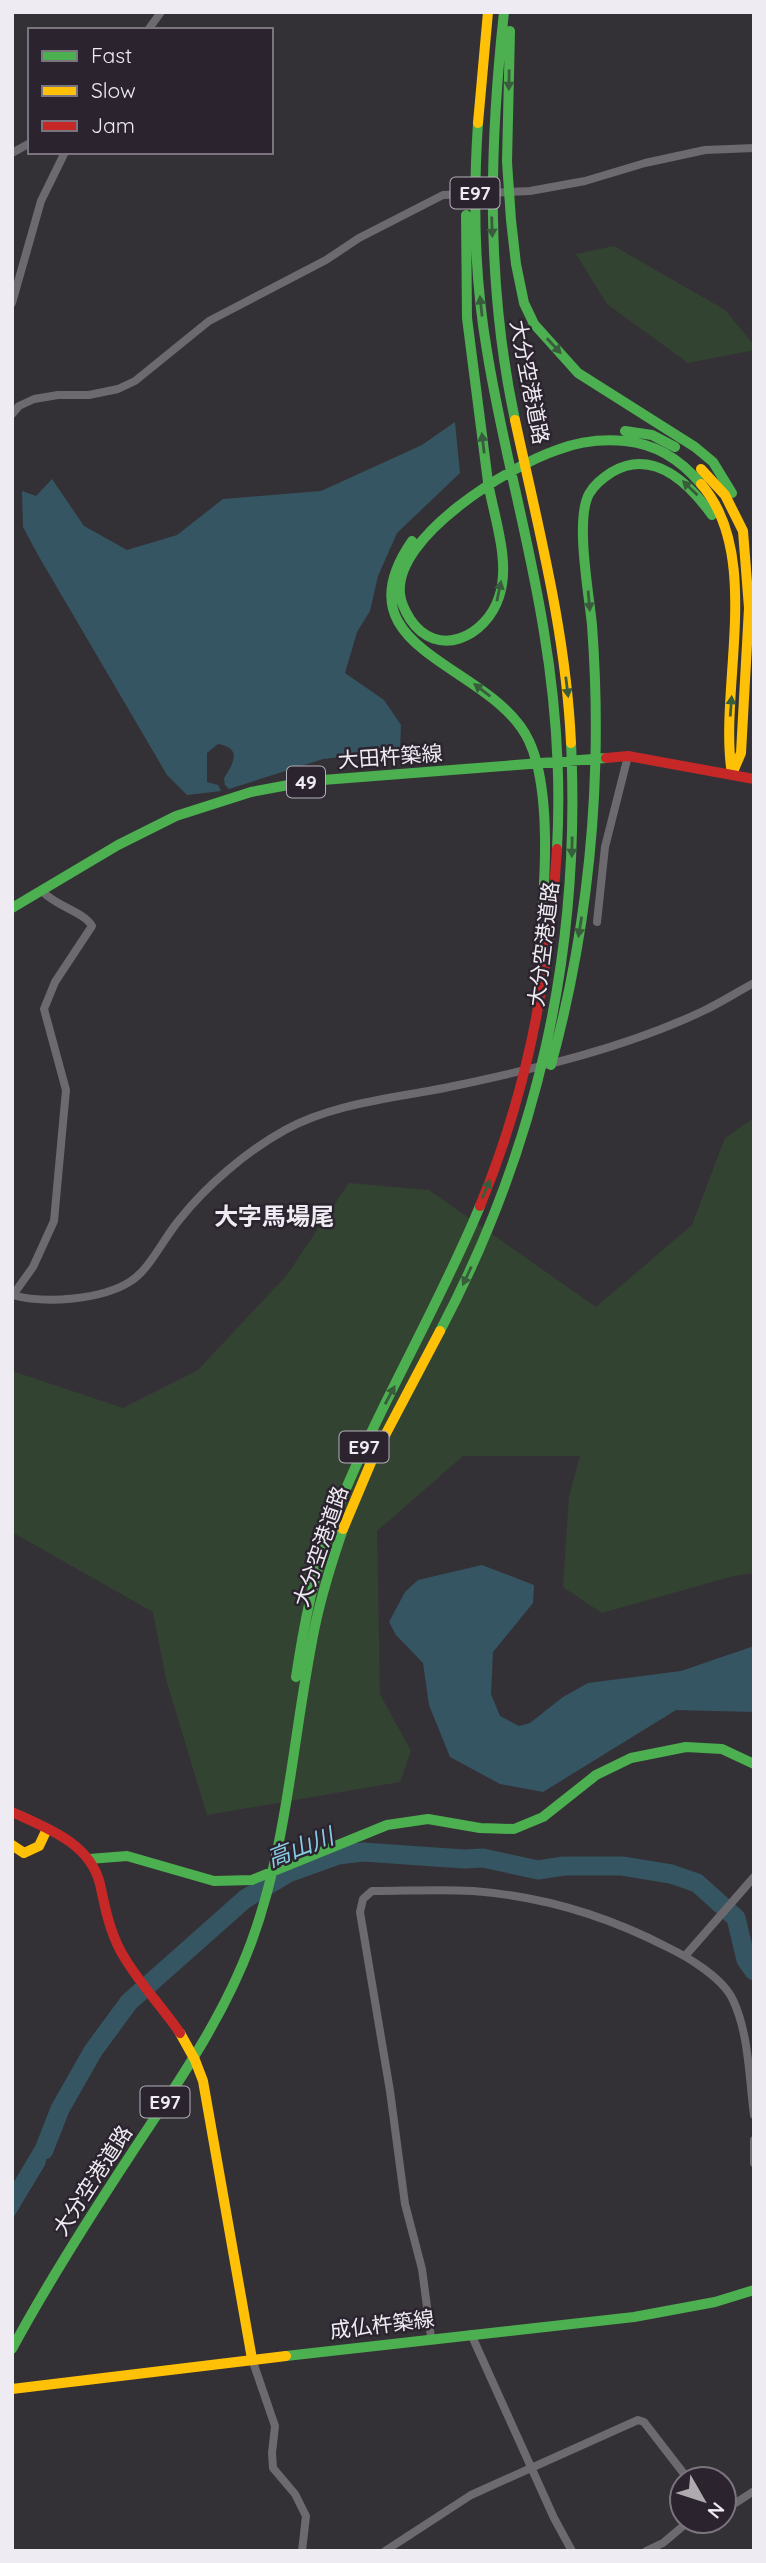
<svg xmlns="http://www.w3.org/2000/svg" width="766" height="2563" font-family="Quicksand,'Noto Sans JP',sans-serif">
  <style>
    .green { fill: #334331 }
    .water { fill: #355562 }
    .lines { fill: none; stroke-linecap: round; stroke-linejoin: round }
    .river { stroke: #355562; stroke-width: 19 }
    .street { stroke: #6c6a6f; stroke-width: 8 }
    .fast { stroke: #4caf50; stroke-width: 10 }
    .slow { stroke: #ffc107; stroke-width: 10 }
    .jam { stroke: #c62828; stroke-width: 10 }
    .oneway { fill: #385c3c }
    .labels { text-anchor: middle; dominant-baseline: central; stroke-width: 5; stroke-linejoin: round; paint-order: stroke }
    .shield { fill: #2b242f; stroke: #b4afb8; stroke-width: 2 }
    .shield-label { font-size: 19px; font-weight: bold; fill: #efebf2 }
    .street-label { font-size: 21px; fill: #efebf2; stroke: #2b242f }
    .water-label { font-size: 23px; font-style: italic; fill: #88cce4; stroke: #2b242f }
    .quarter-label { font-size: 24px; font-weight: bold; fill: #efebf2; stroke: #2b242f }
  </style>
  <rect width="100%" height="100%" fill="#343136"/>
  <path class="green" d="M614,246L725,310L754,345V350L688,363L607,304L576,254Z
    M754,1118V1573L733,1576L602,1613L563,1587L569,1497L580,1456H463L377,1531L380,1694L411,1751L400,1782L207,1815L166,1679L153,1612L12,1532V1371L123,1408L198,1370L287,1275L349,1183L429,1190L596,1307L692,1225L725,1138Z"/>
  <path class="water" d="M455,422L460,473L397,533L378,576L370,611L357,632L345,673L384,700L401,725L400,750L323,759L229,789L225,785L224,778C233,764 243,748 218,744L207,753V782L218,785L221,791L187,795L167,775L38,555L23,527L22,491L36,496L52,479L84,526L127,550L177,535L223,499L321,491L422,445Z
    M482,1565L534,1585L533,1603L493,1652L491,1694L500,1716L519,1726L530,1723L563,1697L588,1683L681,1671L754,1646V1712L676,1710L543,1792L500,1784L450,1757L429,1705L423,1663L396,1635L389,1622L405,1592L418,1580Z
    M57,2115L45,2165L12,2220V2185L43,2133Z"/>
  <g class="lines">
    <path class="river" d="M44,2150L60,2109L93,2051L129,2002L245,1899L288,1873L338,1855L363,1852L464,1859L483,1858L538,1870L564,1866H622L671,1874L697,1883L736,1918L746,1960L754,1971"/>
    <path class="street" d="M148,30L161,12
      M12,153L30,143
      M12,303L41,201L65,152
      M12,414L19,406L34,399L58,395H89L118,389L135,381L209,321L326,260L359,238L443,195L530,191L585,181L645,163L705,150L754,148
      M597,922L605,847L628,756
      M12,1295C45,1304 102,1300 131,1281C150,1269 165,1236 180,1219C207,1185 247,1151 285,1130C336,1102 398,1098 454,1086C538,1068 625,1048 703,1011C720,1003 737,992 754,983
      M13,1295L33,1267L54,1221L66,1090L44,1009L55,982L92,926C84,912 56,906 43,892
      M685,1956L754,1877
      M754,2140V2163
      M471,2334L554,2518L572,2551
      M431,2337L422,2269L405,2204L390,2091L360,1912L363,1899L372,1891C405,1891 440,1889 473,1891C541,1896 607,1916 667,1947C688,1957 723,1978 733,2000C749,2034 749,2078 754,2115
      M252,2359L275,2426L272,2453L273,2468L295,2494L306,2516L302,2551
      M724,2508L734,2504L754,2491
      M385,2551L471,2495L638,2420L644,2422L688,2479
      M646,2551L663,2543L689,2521"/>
    <path class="fast" d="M504,12C489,149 486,285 515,420
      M510,31L507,162L511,220L516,264L524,303L534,324L578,373L695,447L713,462L732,493
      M478,123C473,199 474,276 487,351C502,445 529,537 544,632C556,704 561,776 557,849
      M466,215L467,318L488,482C494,518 511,562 499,597C486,637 437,660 410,619C405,611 401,603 400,594C394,536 510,466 557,450C578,442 602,439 625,441C657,444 681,460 701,484
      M625,431L652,435L675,447
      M412,541C335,652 493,663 529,741C552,790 545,884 540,938
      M12,908L118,845L176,816L251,792L310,781L606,758
      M551,1065C590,922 603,773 592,625C589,594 575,520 589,494C594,485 604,477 612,472C653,448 689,483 712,515
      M440,1331C538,1145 581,952 571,743
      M296,1677C304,1624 314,1572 333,1521C374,1413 436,1313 480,1206
      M89,1859L127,1856L214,1881L252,1880L387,1825L428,1819L480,1828L514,1829L543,1817L596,1775L631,1758L686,1747L722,1749L754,1764
      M12,2349C48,2282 89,2218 131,2154C175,2087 223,2019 251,1943C289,1840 293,1732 315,1626C322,1593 332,1561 343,1529
      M286,2356L634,2317L715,2302L754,2290"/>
    <path class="slow" d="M478,123L488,12
      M515,420C538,527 566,632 571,743
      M701,469L725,495L743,531L749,608L741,753L732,774
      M701,484C764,556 718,689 732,774
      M343,1529L372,1460L440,1331
      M12,1845L24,1853L39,1846L47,1829
      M180,2033L195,2060L203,2081L252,2359
      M12,2389L286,2356"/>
    <path class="jam" d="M606,758L628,756L754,779
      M480,1206C527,1093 550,971 557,849
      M12,1812C47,1828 90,1843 100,1884C105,1907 109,1929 120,1950C136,1980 161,2005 180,2033"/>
  </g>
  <defs><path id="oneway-solid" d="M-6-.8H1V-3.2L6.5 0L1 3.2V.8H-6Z" transform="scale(1.75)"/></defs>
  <g class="oneway">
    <use href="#oneway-solid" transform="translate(509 80) rotate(91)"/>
    <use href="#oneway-solid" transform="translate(492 227) rotate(88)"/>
    <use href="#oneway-solid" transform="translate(481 306) rotate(-96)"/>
    <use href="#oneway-solid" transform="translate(554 346) rotate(47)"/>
    <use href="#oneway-solid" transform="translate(483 443) rotate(-97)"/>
    <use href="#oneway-solid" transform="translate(690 488) rotate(-136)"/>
    <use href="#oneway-solid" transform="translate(499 591) rotate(-78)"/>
    <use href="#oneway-solid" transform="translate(589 601) rotate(85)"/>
    <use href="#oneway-solid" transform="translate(567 687) rotate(83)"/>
    <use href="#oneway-solid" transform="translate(482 690) rotate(-142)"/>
    <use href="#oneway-solid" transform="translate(731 706) rotate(-86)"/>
    <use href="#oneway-solid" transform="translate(572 847) rotate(91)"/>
    <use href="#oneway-solid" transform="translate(580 927) rotate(99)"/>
    <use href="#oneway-solid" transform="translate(486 1189) rotate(-68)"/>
    <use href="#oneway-solid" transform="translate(467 1276) rotate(115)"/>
    <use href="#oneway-solid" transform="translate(390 1395) rotate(-62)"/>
  </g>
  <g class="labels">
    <g class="shield">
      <rect x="450.5" y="177.5" width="49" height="31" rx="5"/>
      <rect x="287" y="766.5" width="38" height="31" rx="5"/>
      <rect x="339.5" y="1431.5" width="49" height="31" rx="5"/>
      <rect x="140.5" y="2086.5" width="49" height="31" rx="5"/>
    </g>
    <g class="shield-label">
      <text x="475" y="193">E97</text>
      <text x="306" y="782">49</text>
      <text x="364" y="1447">E97</text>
      <text x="165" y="2102">E97</text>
    </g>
    <g class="street-label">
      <text transform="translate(530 382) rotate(79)">大分空港道路</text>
      <text transform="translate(390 756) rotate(-4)">大田杵築線</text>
      <text transform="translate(543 944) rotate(-83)">大分空港道路</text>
      <text transform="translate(320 1546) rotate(-71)">大分空港道路</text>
      <text transform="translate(92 2180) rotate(-57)">大分空港道路</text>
      <text transform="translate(382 2324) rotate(-7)">成仏杵築線</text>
    </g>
    <g class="water-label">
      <text transform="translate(300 1847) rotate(-21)">高山川</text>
    </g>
    <g class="quarter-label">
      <text x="274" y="1216">大字馬場尾</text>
    </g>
  </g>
  <rect width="766" height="2563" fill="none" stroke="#efebf2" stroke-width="28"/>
  <rect x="28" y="28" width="245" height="126" fill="#2b242f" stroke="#79747d" stroke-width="2"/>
  <rect x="42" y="51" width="35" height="10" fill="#4caf50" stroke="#79747d" stroke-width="2"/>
  <text x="91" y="63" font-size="21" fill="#efebf2">Fast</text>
  <rect x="42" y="86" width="35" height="10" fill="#ffc107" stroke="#79747d" stroke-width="2"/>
  <text x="91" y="98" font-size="21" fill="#efebf2">Slow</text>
  <rect x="42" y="121" width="35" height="10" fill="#c62828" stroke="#79747d" stroke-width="2"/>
  <text x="91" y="133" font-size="21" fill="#efebf2">Jam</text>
  <g transform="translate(703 2500) rotate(129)"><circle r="33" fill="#2b242f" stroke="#79747d" stroke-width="2"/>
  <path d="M0-5L12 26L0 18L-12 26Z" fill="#aeaab0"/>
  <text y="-10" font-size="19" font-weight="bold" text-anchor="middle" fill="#efebf2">N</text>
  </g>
</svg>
